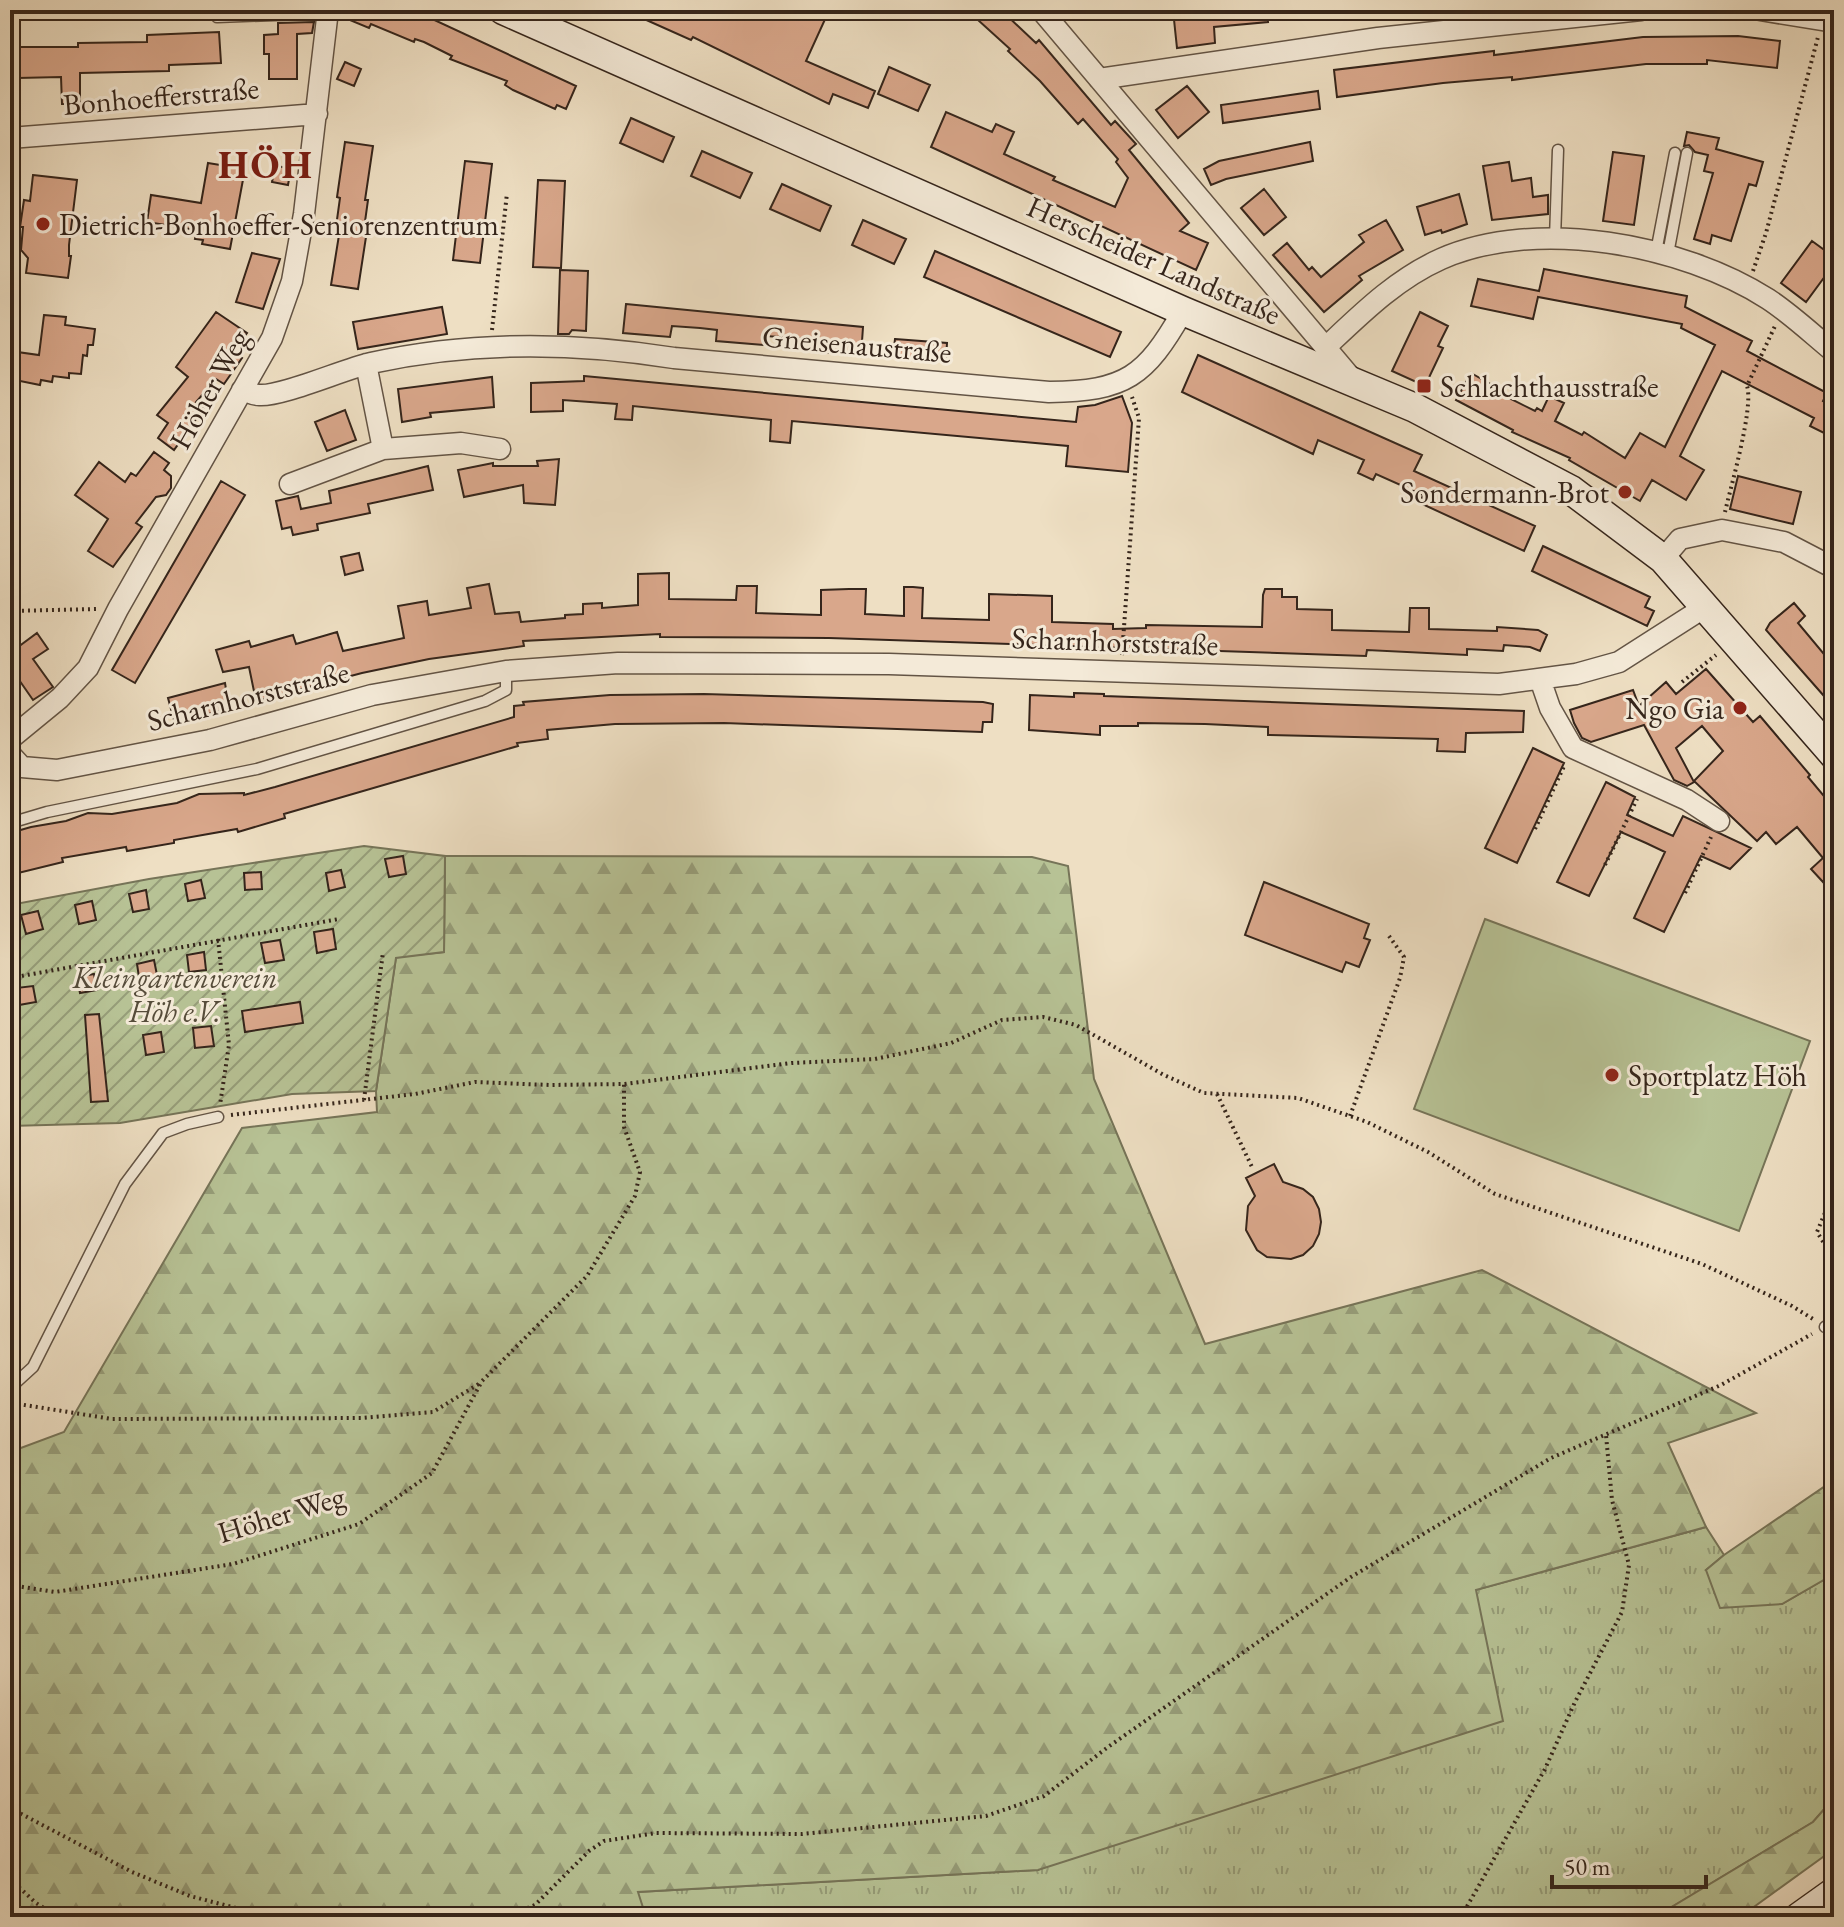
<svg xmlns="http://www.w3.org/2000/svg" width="1844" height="1927" font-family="'EB Garamond',serif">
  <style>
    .grass { fill: url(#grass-tufts); stroke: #767458; stroke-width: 2 }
    .forest { fill: url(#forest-firs); stroke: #767458; stroke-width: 2 }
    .garden { fill: url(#garden-furrows); stroke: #767458; stroke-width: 2 }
    .pitch { fill: #b7c295; stroke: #767458; stroke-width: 2 }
    .building { fill: #d9a78b; stroke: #35251b; stroke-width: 2 }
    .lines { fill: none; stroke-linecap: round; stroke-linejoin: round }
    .service-casing { stroke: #635445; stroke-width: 13 }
    .minor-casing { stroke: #635445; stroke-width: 23 }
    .secondary-casing { stroke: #35251b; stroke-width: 31 }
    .path { stroke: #35251b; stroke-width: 4; stroke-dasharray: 2 4; stroke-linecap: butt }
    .service { stroke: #f4ead8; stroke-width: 10 }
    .minor { stroke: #f4ead8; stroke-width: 20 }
    .secondary { stroke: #f4ead8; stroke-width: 28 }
    .poi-dot { fill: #8f2418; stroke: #f4ead8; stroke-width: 3 }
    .labels { text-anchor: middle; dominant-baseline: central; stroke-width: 6; stroke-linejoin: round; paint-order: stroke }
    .street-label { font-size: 30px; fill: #35251b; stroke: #f4ead8 }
    .poi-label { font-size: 30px; fill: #35251b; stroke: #f4ead8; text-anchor: start }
    .park-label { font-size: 30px; font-style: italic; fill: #564c3a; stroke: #f4ead8 }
    .district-label { font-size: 38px; font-weight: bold; letter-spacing: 2px; fill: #7a1f14; stroke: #f4ead8 }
  </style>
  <defs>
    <pattern id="grass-tufts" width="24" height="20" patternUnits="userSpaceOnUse" patternTransform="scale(2)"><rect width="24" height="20" fill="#b7c295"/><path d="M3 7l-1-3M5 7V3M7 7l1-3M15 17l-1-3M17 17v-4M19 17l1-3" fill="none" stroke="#969d79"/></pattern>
    <pattern id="forest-firs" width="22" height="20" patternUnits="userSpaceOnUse" patternTransform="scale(2)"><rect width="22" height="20" fill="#b7c295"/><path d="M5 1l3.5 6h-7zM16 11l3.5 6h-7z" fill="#969d79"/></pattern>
    <pattern id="garden-furrows" width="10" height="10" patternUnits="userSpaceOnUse" patternTransform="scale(2)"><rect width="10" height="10" fill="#b7c295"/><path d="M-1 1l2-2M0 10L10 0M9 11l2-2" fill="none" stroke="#969d79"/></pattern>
  </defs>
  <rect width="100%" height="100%" fill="#eedfc3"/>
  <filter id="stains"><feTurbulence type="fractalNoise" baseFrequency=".0025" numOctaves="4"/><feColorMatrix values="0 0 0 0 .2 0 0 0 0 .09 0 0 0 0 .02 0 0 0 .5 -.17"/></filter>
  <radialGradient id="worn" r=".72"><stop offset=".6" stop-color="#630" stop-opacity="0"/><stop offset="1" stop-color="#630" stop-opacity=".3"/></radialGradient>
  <path class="grass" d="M1706,1527L1724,1555L1706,1570L1782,1604L1834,1574V1798L1813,1822L1655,1917H646L637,1892L1038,1870L1475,1590Z"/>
  <path class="forest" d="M445,856L1032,857L1068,866L1094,1079L1205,1344L1482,1270L1756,1413L1668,1443L1706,1527L1476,1590L1503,1721L1038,1870L638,1892L646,1917H10V1452L64,1432L242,1128L377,1112L376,1091L396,957L444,952Z
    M1834,1480V1574L1782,1604L1720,1608L1706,1570L1724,1555Z
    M1834,1798V1849L1740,1917H1655L1813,1822Z"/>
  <path class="garden" d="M364,846L445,856L444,952L396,958L376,1091L292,1094L120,1123L10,1126V905L149,879Z"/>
  <path class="pitch" d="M1485,919L1810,1041L1739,1231L1414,1109Z"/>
  <path class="building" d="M341,10H413L576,86L566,109L557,105L555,109L513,90L505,85L507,81L450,59L452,56L424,42L415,39L414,42L371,24L369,28L340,16Z
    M624,10H816L827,15L806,61L875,91L868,108L833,94L829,104L693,37L691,40Z
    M967,10H1001L1036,43L1039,40L1111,125L1115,121L1136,144L1129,150L1189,223L1180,231L1208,243L1196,270L931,147L946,112L992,132L996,124L1014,132L1004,154L1055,177L1053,180L1115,207L1128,178L1116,162L1118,159L1083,119L1078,124L1040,81L1008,51L1010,49Z
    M1173,10H1267L1268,22L1214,27L1215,43L1177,48Z
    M314,22L312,33L297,34V79H269V54H264V35L278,34V23Z
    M219,32L221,63L169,65V71L80,73V104H62L61,77L18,78V47H78V43L147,42V35Z
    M1738,36L1780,41L1777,68L1707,60V64H1646L1512,80V77L1443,83L1337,97L1334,70L1494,51V55L1643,37Z
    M345,62L361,69L354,86L337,79Z
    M889,67L930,85L918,111L878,94Z
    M1187,86L1209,112L1178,138L1156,110Z
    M1318,91L1320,109L1223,123L1221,105Z
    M631,118L674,137L663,162L620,143Z
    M1687,132L1719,138L1716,149L1763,162L1756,186L1749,184L1731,241L1712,235L1710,244L1694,239L1713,173L1704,171L1708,155L1695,152L1689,145L1684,146Z
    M345,142L373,146L365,200H368L363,236L366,237L358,289L331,285L339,235L335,234L340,198L337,197Z
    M1310,142L1313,161L1226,179L1211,185L1204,169L1219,161Z
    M702,151L752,173L740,198L691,176Z
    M1613,152L1644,156L1634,225L1603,221Z
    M465,161L492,164L480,263L453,260Z
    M1509,162L1512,181L1531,178L1533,197L1548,195V214L1492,220L1483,166Z
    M208,163L245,169L230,249L202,244L203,240L195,239L197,230L147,222L151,195L201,203Z
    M275,166L291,168L288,185L272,182Z
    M33,175L77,180L69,245V256H71L68,278L26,273L28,258L21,250L23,227H20L24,200L30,201Z
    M538,180L565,181L561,268L533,267Z
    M782,184L831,206L820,231L770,209Z
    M1264,189L1286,217L1264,235L1241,208Z
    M1459,194L1467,224L1442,233L1441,230L1425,235L1417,207Z
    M863,220L906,239L894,264L852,245Z
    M1386,220L1403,250L1359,276L1362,280L1324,312L1273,255L1287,243L1309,270L1312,267L1321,277L1364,242L1359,235Z
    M1812,241L1834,257V264L1806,302L1781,283Z
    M935,251L1121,332L1110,357L924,277Z
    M252,253L280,259L263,309L236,302Z
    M1544,269L1687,296L1685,307L1752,341L1747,351L1827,393L1823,401L1834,407V438L1810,426L1814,418L1722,371L1680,456L1704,470L1686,500L1652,480L1640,501L1569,460L1570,458L1512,432L1513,430L1456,400L1471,373L1508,394L1507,397L1535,411L1537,408L1542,411L1549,396L1564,403L1555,421L1582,435L1584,432L1625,458L1640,433L1665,447L1715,345L1681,328L1682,324L1538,297L1533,319L1471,306L1478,279L1539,291Z
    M560,270L588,271L586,331L572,330L569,334H558Z
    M626,304L863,327L861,356L813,351L814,341L797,338L765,336L764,345L716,341L717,330L700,328L672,326L670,337L623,333Z
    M442,307L447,334L358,349L353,322Z
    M216,312L247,333L233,352L242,358L224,384L216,379L196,402L204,408L174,450L158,438L168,423L157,415L188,377L176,367Z
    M1420,312L1448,326L1438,346L1443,348L1425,386L1392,371Z
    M44,315L66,317L65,325L95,329L93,345H88L87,356L83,355L81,374L69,373V378L53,376L52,382L41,380L40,385L10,379V351L39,355Z
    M895,339L947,343L946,360L893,356Z
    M1198,355L1422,455L1414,471L1535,526L1524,551L1420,503L1423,495L1376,474L1373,480L1358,473L1364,460L1318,440L1313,454L1182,392Z
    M584,376L1076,422L1078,407L1095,405L1122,396L1132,423L1128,472L1066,466L1068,446L792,421L790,443L770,441L771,420L633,406L632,420L615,419L617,404L563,400V411L531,412V383L584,381Z
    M492,377L494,407L430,413L431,417L402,422L398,389Z
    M345,410L356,440L327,451L315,422Z
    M154,452L169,463L164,470L171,476V488L166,495L156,497L136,523L142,527L113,567L88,551L108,519L75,495L99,462L125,482L131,473L136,476Z
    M559,459L555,505L524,503L523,485L464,497L458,470L493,463V466H538L537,461Z
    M428,466L433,490L368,504L370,513L317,524L318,530L293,535L291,527L282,529L276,501L298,496L301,509L331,503L329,491Z
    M1738,476L1801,492L1793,524L1730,509Z
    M221,481L245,495L135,683L112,670Z
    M1543,546L1650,597L1645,607L1654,611L1647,626L1532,571Z
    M359,553L363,570L345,575L341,557Z
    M669,573V599L736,600L737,586H757L756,613L821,615V590L849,589H866L865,614L904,616V587H913L923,588L922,618L989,620V594L1052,596V622L1113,624V629L1146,628V625L1262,627L1263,595L1265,589H1282V597H1297V609L1332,610V630L1409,632L1410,608H1429V629L1497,631V627L1538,630L1547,635L1540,651L1530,647L1504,645L1503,651L1467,649V655L1367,650L1366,656L829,638L660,637V634L523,641L524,646L429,659L362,673L256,701L249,667L223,672L216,650L249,641L251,647L293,635L296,644L337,632L343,651L404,638L398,606L427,601L429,615L471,608L467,588L489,584L495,614L519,612L521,622L565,618V615L583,614V604L602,603V608L638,605V574Z
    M1794,603L1805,616L1798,623L1834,666V688L1824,696L1766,630L1770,623Z
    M37,633L48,649L33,659L53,687L33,700L17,677L10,687V653Z
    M1706,669L1753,722L1760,716L1810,775L1808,777L1834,808V872L1823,882L1811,869L1823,858L1797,827L1776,844L1766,832L1757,841L1694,781L1723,751L1702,726L1676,748L1694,782L1687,786L1674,780L1644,725L1591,742L1582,738L1574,723L1570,710L1633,690L1639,706L1666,682L1676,694Z
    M225,683L229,708L175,724L168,698Z
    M1074,693L1104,694V696L1524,711L1523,732L1466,733L1465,752L1437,751L1438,739L1268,735V727L1205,724L1138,723V726H1100V735L1029,730L1030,695L1074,697Z
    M704,694L983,702L993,704L992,722H983L982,732L724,723L615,724L547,730L548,739L517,743L518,746L284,814L285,818L238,832L237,829L174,840V843L127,851L126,847L62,858L63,862L10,875V833L31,827L66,821L88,813L112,814L177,803L199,794L244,793V795L275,787L514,717V706L524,705L523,702L610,695Z
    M1533,748L1564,763L1517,863L1485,848Z
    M1606,782L1635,797L1627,815L1653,827L1673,836L1683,816L1751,848L1730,869L1701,856L1664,932L1634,918L1665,852L1646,843L1621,832L1589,896L1557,882Z
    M403,856L406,874L389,877L385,859Z
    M341,870L345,887L329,891L326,873Z
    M261,872L262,889L245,890L244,873Z
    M201,880L205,898L188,901L185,884Z
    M1264,882L1369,924L1364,938L1370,940L1359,967L1346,962L1342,972L1245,935Z
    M146,890L149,909L133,912L129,894Z
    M92,901L96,920L79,924L75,905Z
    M38,911L43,929L26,934L21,915Z
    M333,929L336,949L317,953L314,932Z
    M280,940L284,960L265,963L261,943Z
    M204,952L206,970L189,972L187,955Z
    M154,960L158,980L140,984L137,964Z
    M94,974L97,990L80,993L77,977Z
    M33,986L36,1002L19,1005L16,988Z
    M300,1002L303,1023L245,1032L242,1011Z
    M99,1014L108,1101L91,1102L85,1015Z
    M211,1026L214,1046L195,1048L193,1028Z
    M161,1032L164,1052L146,1055L143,1035Z
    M1274,1164L1283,1182L1303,1189L1313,1197L1319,1209L1321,1222L1319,1234L1313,1246L1303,1255L1291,1259L1267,1257L1257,1250L1246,1230L1248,1206L1255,1196L1246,1178Z"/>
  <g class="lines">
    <g class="service-casing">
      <path id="service" d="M216,10L217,17L328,13
        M1555,239L1558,150
        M1656,252L1675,153
        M1668,254L1687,153
        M1830,284L1834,287
        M1823,343L1834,326
        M10,823L47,812L257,769L485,701L506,690V671
        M1825,1327L1834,1321
        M10,1388L33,1367L125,1184L163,1133L187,1124L218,1117"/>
    </g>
    <g class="minor-casing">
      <path id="minor" d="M1041,10L1353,380
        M1760,10L1834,22
        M1099,79L1378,38L1641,10
        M10,138L317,114
        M1326,347C1361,314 1396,279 1441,259C1536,217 1682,244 1768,299C1791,314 1812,334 1834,352
        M366,364L383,449
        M242,390C248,392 253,395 259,395C281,397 344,369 371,363C471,341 573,342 674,358L1049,392C1126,391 1145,377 1183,311
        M290,484L383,449L461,443L500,449
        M1663,559L1680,539L1722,530L1784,542L1834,568
        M1540,679L1550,708L1573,748L1687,800L1719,821
        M10,739L60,698L88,668L118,609L272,338L292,281L304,214L328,10
        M10,754L22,767L57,770L210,740L372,695L506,671L618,663L889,664L1499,684L1576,674L1619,662L1705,607"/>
    </g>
    <g class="secondary-casing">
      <path id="secondary" d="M503,10L1183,311L1415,408L1571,490L1663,559L1834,755
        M1799,1917L1834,1892"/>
    </g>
    <path class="path" d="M1753,271L1766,233L1818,37
      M492,330L507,193
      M1725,512C1731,486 1754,407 1747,386L1775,326
      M10,611L96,609
      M1122,655L1139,418L1132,397
      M1682,682L1716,655
      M1535,829L1565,764
      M1605,865L1637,799
      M1685,893L1711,837
      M218,939L229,1045L220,1105
      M10,978L339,919
      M1217,1094L1252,1167
      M364,1100L383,952
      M231,1115L415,1094L475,1082L550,1085L624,1084L792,1063L875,1059L951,1043L1002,1020L1043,1017L1076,1025L1164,1075L1204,1093L1298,1098L1367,1122L1428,1152L1495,1194L1702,1264L1792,1306L1813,1319
      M1350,1116L1400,978L1404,957L1389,936
      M1834,1191L1817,1232L1834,1259
      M1829,1341L1834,1358
      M12,1403L112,1419L362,1418L433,1412L482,1382
      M10,1585L55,1592L233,1564L359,1524L432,1473L482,1381L587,1276L635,1196L640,1172L624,1127V1084
      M10,1808L132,1872L190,1896L270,1917
      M10,1879L36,1903L58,1917
      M505,1917L535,1905L589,1851L604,1841L656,1833L802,1834L986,1816L1044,1796L1108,1747L1351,1577L1551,1458L1721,1385L1812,1334
      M1461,1917L1545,1769L1575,1702L1622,1612L1629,1565L1612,1500L1606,1435"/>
    <use href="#service" class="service"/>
    <use href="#minor" class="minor"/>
    <use href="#secondary" class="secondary"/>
  </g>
  <g class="poi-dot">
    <circle cx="43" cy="224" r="8"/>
    <rect x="1416" y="378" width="16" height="16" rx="4"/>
    <circle cx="1625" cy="492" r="8"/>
    <circle cx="1740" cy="708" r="8"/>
    <circle cx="1612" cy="1075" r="8"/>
  </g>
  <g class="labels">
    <g class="street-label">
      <text transform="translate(161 96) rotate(-5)">Bonhoefferstraße</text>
      <text transform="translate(1154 260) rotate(24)">Herscheider Landstraße</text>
      <text transform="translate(857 344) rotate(5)">Gneisenaustraße</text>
      <text transform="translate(209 389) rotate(-61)">Höher Weg</text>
      <text transform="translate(1115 641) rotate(2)">Scharnhorststraße</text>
      <text transform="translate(248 696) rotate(-14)">Scharnhorststraße</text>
      <text transform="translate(281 1514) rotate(-17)">Höher Weg</text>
    </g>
    <g class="poi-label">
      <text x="59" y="224">Dietrich-Bonhoeffer-Seniorenzentrum</text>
      <text x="1440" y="386">Schlachthausstraße</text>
      <text x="1609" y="492" text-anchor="end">Sondermann-Brot</text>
      <text x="1724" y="708" text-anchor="end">Ngo Gia</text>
      <text x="1628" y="1075">Sportplatz Höh</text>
    </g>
    <g class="park-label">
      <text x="175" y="977">Kleingartenverein<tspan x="175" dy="34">Höh e.V.</tspan></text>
    </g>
    <g class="district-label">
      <text x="266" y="164">HÖH</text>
    </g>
  </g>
  <rect width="1844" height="1927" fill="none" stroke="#eedfc3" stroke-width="40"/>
  <rect x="12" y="12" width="1820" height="1903" fill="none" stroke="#35251b" stroke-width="4"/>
  <rect x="20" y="20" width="1804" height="1887" fill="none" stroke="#35251b" stroke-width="2"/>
  <path d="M1552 1875v12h154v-12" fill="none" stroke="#35251b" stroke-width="4"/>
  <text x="1564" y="1875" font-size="24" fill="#35251b" stroke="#f4ead8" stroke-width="6" paint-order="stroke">50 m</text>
  <rect width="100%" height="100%" filter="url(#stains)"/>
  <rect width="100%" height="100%" fill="url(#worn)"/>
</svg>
